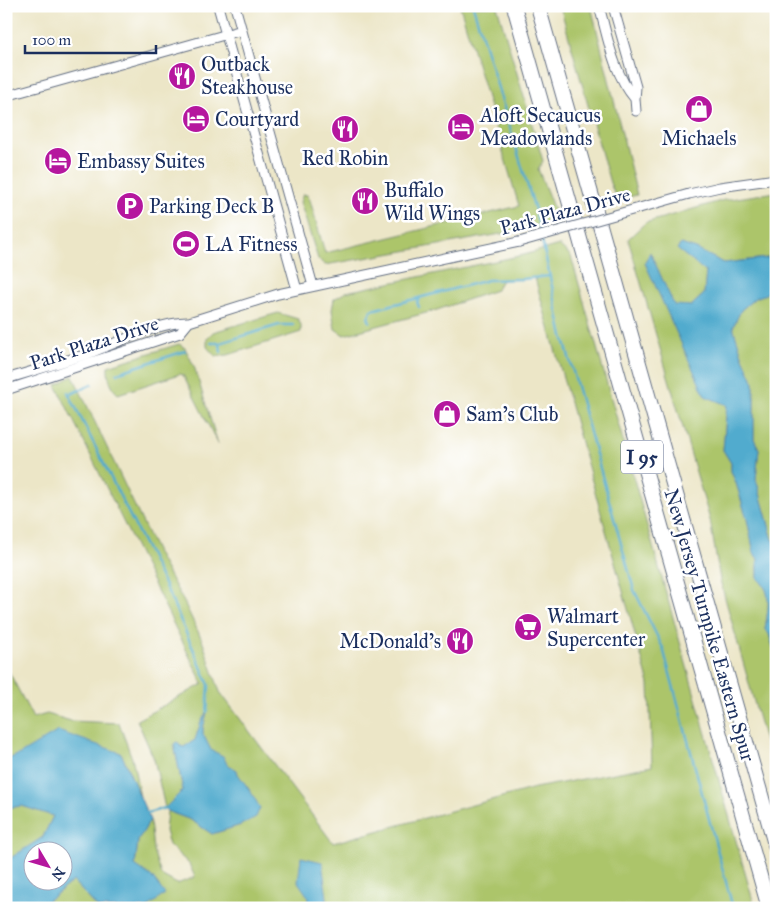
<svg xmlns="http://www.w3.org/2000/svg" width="782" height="914" font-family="'IM FELL Great Primer',serif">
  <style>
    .green { fill: #acc56b; stroke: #647a64 }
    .water { fill: #51abce; stroke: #366d96; fill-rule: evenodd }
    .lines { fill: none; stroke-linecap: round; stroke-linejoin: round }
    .stream { stroke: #51abce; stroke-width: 2.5 }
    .minor-casing { stroke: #646f83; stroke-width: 11 }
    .highway-casing { stroke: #646f83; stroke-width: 16 }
    .minor { stroke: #fff; stroke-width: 9 }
    .highway { stroke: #fff; stroke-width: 14 }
    .minor-bridge-casing { stroke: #646f83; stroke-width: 11; stroke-linecap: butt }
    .minor-bridge { stroke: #fff; stroke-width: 9 }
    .labels { text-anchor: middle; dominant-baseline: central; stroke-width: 5; stroke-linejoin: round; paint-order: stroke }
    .shield { fill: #fff; stroke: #5f6d8e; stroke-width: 1 }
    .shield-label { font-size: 19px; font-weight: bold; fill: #1b2f5e }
    .poi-label { font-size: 20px; fill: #1b2f5e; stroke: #fff; text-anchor: start }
    .street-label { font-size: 20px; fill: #1b2f5e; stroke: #fff }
  </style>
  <rect width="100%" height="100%" fill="#fff"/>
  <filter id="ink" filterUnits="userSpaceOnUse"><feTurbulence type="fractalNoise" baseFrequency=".02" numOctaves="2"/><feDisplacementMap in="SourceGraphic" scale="10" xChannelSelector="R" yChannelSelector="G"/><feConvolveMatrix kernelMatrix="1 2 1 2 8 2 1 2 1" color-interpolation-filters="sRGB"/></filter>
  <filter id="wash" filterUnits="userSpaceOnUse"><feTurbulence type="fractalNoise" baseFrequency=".0096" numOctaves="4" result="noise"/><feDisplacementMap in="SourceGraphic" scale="20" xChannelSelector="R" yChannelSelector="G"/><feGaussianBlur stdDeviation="1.12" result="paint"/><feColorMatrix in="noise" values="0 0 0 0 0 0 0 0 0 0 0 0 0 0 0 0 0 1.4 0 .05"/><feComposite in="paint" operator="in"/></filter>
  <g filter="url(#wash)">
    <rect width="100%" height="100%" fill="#ece6c7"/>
    <path class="green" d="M460,6H497L543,161L538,169L558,220L518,231L325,265L318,259L300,202L303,194L307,195L310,200L325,253L519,206Z
      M560,6H591L637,195L617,200L610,183Z
      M776,192V257L724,263L696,249L681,244L677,249L706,272L704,294L691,306H674L650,253L645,263L727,405L723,450L731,463V471L736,483L747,519L754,553L758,559V579C774,593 767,612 765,630L769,634L776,656V780L720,580L710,520L628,239L645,223L724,200Z
      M559,245L571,256L755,908H325L327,898H309L305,908H147L164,894L151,876L135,866L138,841L150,820L153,850L161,875L177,884L195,877L189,864L169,845L165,831L167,811L191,820L212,834L241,825L251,792C245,785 238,779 237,770L227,764L225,761L211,751L203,734V728L207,712L201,722L195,740L184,747L174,744L183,790L165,808L154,759L137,720L203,684L56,385L73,376L159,557L184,602L202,640L220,692L333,843L535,788L652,766L649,684L535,278L502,280L496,290L437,310L344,335L335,329L332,310L334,299L346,292L524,255Z
      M776,283V551L756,479L759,449L754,439V383L742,355L733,327L741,310L755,298L766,294Z
      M278,313L298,319L301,325V332L228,355L215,356L207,347V338L213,332Z
      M179,344L185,348L194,366L218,444L183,375L180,374L118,394C111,389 107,375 108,366Z
      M6,666L33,718L47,714L71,721L119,723L133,761L140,797L121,753L20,754L6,760Z
      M22,806L53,816L43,837L6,861V808Z
      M73,881L98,908H38Z"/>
    <path class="water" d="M681,244L696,249L724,263L776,257V283L766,294L755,298L741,310L733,327L742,355L754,383V439L759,449L756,479L776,551V656L769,634L765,630C767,612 774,593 758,579V559L754,553L747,519L736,483L731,471V463L723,450L727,405L705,396L645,263L650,252L674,305L691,306L704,294L706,272L677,249Z
      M207,712L203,728V734L211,750L223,756L227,764L237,770L238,774L251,792L260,808L256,817L241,825L212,834L191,820L167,811L165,808L183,790L174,744L176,742L179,743L180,746L184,747L195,740L201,722Z
      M58,731L121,753L150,820L138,841L135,865L151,876L165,894L147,908H98L73,881L38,908H6V861L43,837L53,816L22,806L6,808V760L20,754ZM32,852H62V882H32Z
      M301,857L322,862L327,898L325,908H305L309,898L298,882Z"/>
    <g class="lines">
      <path class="stream" d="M473,6L536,213L562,332L634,590L663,648L733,908
        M419,307L417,302L420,298
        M370,322L368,317L372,310L488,280L523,279L549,276
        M211,343H220L279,325H293
        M220,344L221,352
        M117,373L185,351
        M68,392L169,594L209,685L207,712
        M69,395L92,384
        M144,814L165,808"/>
    </g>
  </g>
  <g filter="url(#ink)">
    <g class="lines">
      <g class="minor-casing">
        <path id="minor" d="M218,6L297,290
          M235,6L313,286
          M599,6C608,38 613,73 635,99
          M613,6L636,87L635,99L636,111
          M6,96L242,30
          M689,194L720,187L776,179
          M6,379C33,371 60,363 87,354C115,344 161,321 189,322L278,294L519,242
          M6,390L180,333L189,322"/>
      </g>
      <g class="highway-casing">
        <path id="highway" d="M514,6L769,908
          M538,6L776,848"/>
      </g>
      <use href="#minor" class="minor"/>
      <use href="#highway" class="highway"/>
      <g class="minor-bridge-casing">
        <path id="minor-bridge" d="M519,242L689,194"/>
      </g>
      <use href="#minor-bridge" class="minor-bridge"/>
    </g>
  </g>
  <defs>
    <g id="restaurant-disc" transform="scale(1.4375)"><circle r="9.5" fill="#b5179e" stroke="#fff"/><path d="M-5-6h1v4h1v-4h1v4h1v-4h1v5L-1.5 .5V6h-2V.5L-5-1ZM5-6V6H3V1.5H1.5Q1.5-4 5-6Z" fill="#fff"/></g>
    <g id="shop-disc" transform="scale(1.4375)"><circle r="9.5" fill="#b5179e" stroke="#fff"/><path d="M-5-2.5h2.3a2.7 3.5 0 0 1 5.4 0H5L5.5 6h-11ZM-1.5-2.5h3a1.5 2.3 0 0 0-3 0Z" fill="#fff"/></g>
    <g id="hotel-disc" transform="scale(1.4375)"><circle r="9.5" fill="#b5179e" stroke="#fff"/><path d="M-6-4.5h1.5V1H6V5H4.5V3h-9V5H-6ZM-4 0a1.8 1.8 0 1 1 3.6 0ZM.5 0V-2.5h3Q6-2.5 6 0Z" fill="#fff"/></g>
    <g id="parking-disc" transform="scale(1.4375)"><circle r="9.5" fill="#b5179e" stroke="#fff"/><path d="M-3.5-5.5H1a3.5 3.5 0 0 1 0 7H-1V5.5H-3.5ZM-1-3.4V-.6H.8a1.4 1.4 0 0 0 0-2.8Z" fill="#fff"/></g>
    <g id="stadium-disc" transform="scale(1.4375)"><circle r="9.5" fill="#b5179e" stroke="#fff"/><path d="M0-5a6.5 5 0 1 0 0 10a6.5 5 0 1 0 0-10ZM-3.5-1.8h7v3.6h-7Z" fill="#fff"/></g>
    <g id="supermarket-disc" transform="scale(1.4375)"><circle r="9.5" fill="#b5179e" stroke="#fff"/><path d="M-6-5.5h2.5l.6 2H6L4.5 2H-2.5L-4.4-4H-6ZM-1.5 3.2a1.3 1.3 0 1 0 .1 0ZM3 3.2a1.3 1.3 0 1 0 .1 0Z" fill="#fff"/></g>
  </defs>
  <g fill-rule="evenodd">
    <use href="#restaurant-disc" x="182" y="76"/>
    <use href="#shop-disc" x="699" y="109"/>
    <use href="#hotel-disc" x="196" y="119"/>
    <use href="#hotel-disc" x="461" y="127"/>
    <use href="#restaurant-disc" x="345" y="129"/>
    <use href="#hotel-disc" x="58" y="161"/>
    <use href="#restaurant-disc" x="365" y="201"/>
    <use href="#parking-disc" x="130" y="206"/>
    <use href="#stadium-disc" x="186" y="244"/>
    <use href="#shop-disc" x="447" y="414"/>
    <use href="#supermarket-disc" x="528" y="627"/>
    <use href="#restaurant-disc" x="460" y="641"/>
  </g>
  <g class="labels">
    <rect class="shield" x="621" y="440.5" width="42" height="33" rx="4"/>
    <g class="shield-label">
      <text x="642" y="457">I 95</text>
    </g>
    <g class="poi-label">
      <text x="201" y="64">Outback<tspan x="201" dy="23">Steakhouse</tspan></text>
      <text x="480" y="115">Aloft Secaucus<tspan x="480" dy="23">Meadowlands</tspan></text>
      <text x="215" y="119">Courtyard</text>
      <text x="699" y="138" text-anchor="middle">Michaels</text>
      <text x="345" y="158" text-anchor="middle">Red Robin</text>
      <text x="77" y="161">Embassy Suites</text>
      <text x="384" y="190">Buffalo<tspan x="384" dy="23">Wild Wings</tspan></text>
      <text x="149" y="206">Parking Deck B</text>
      <text x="205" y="244">LA Fitness</text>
      <text x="466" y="414">Sam's Club</text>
      <text x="547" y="616">Walmart<tspan x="547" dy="23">Supercenter</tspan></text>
      <text x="441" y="641" text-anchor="end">McDonald's</text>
    </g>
    <g class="street-label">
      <text transform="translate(565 211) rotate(-15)">Park Plaza Drive</text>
      <text transform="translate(94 343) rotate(-18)">Park Plaza Drive</text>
      <text transform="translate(710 625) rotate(74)">New Jersey Turnpike Eastern Spur</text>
    </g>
  </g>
  <rect width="782" height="914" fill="none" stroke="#fff" stroke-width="25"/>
  <g transform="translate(48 866) rotate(128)"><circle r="24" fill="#ffffff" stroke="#a4acbf"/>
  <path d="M0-4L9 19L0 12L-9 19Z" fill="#b5179e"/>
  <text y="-8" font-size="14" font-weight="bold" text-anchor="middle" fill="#1b2f5e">N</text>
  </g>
  <path d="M25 45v8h131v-8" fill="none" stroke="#1b2f5e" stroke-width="2.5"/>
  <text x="32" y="45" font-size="15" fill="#1b2f5e" stroke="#ffffff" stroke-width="4" paint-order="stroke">100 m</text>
</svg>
